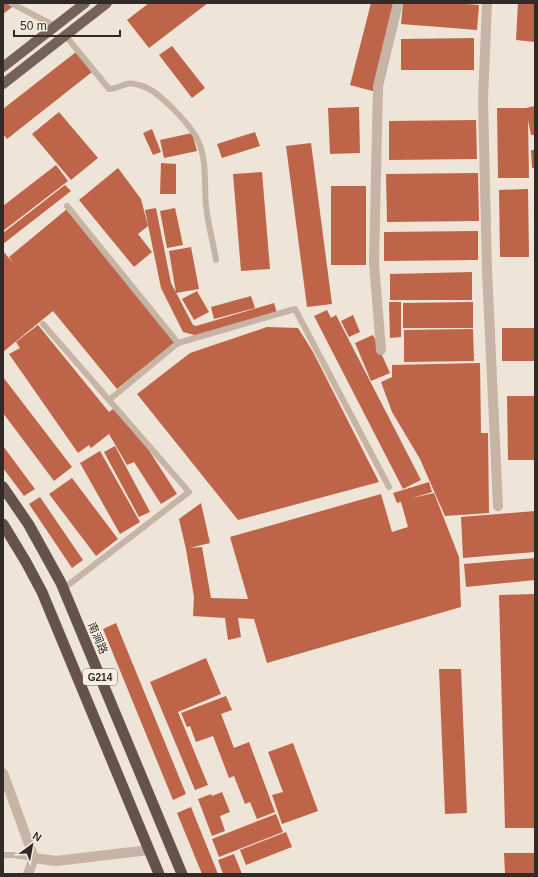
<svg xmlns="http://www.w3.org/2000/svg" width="538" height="877" font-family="Helvetica,'Noto Sans SC',sans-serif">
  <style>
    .building { fill: #be6448 }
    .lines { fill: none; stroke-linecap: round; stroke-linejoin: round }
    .service { stroke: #c6b4a5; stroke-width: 6 }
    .minor { stroke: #c6b4a5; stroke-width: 10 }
    .primary { stroke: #746158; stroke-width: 10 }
    .trunk { stroke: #64524b; stroke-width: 11 }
    .labels { text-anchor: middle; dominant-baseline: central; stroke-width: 3.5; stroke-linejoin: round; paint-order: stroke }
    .shield { fill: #f7eee4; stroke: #6d655f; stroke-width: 1 }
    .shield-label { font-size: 10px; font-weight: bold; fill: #322a26 }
    .street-label { font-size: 11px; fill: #322a26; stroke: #f7eee4 }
  </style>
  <rect width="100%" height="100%" fill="#efe4d8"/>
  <path class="building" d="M3,3H15L16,4L3,14Z
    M149,3H208L149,48L127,20Z
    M371,3H398L376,92L350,85Z
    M403,3H453L479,5L477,30L401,24Z
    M518,3H535V42L516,40Z
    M474,38V70H401V39Z
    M172,46L205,88L192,98L159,55Z
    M76,52L92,72L7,139L3,134V109Z
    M535,106V135H531L528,120L529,178H498L497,108H526Z
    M359,107L360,153L330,154L328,108Z
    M59,112L98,158L71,180L32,134Z
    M476,120L477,159L389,160V121Z
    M152,129L161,152L153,155L143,133Z
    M255,132L260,146L222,158L217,144Z
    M192,133L197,151L164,158L160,140Z
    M311,143L332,304L307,307L286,146Z
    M531,150H535V168H532Z
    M161,163L176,164V194H160Z
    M56,165L68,181L3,231V206Z
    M118,168L141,199L148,226L138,234L152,252L134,267L79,200Z
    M262,172L270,269L241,271L233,174Z
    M478,173L479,221L387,222L386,174Z
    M65,185L71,191L3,244V233Z
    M331,186H366V265H331Z
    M528,189L529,257H500L499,190Z
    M156,208L171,283L193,325L196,326L274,303L277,313L198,336L183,332L161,288L145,210Z
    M175,208L183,245L167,248L160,211Z
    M67,209L175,342L117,389L53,311L3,352V251L13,263L9,257Z
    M478,231V260L384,261V232Z
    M191,247L199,289L176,293L169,251Z
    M472,272V300H390V274Z
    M197,291L209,312L194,320L182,299Z
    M251,296L255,308L214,319L211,307Z
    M389,302H401V337L390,338Z
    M473,302V328H403V303Z
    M327,310L331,318L336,315L421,480L403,489L314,316Z
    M353,315L360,332L349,337L341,321Z
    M38,325L109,412L117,406L152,450L150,452L177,494L161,504L134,462L127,465L109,434L91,448L89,445L78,453L9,354L20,348L16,342Z
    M267,327L298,328L313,352L379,482L238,520L137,394L190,353Z
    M502,328H535V361H502Z
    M473,329L474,361L404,362V330Z
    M373,335L390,373L371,381L355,343Z
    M480,363L481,433H488L489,513L445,516L420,459L392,412L381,382L392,377V365Z
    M3,377L72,467L54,481L3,413Z
    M507,396H535V460H508Z
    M3,446L35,489L24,496L3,468Z
    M115,446L150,512L139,517L104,452Z
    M100,451L140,522L120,534L80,463Z
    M72,478L118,539L96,556L49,494Z
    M429,482L432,492L412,498L434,493L459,557L461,607L267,663L254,619L238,618L241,637L228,640L225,618L193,616L194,597L186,549L179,519L201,503L210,543L189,548L202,547L211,598L248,599L230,537L381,494L392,532L408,527L401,502L397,503L393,493Z
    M40,497L83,560L72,568L29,504Z
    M535,511V552L463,558L461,517Z
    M535,558V580L466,587L464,564Z
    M535,594V828H505L499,595Z
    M116,623L186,794L173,800L103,629Z
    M206,658L221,694L178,712L208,785L195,790L150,682Z
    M439,669H461L467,813L445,814Z
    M226,696L232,710L221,714L234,748L249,742L275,812L257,819L250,802L245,804L234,776L229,778L213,736L196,742L190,726L187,727L181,713Z
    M293,743L318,811L282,824L272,795L283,792L268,752Z
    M222,792L230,812L220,816L225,831L212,836L198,799L211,794L212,796Z
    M191,807L218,874H202L177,813Z
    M276,814L283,832L219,857L212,839Z
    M286,832L292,847L246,865L240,850Z
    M504,853H535V874H505Z
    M234,854L242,874H223L218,860Z"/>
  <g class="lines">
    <path class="service" d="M11,3L55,26
      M65,35L109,89C118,89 120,85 127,84C130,83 138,84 142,86C158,90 193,127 199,143C207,162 204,185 206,206C208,224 213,242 216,260
      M67,206L178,343
      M43,324L189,492L63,589
      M109,400L178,343L295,309L389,487
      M3,855H13L34,858"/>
    <path class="minor" d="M487,3L483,100L487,271L498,506
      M381,350L374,263L378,86L398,3
      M3,773L34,858L28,874
      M34,858L56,861L149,850"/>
    <path class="primary" d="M3,67L85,3
      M3,84L107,3"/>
    <path class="trunk" d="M3,487L29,525L61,583L182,874
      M3,524L26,562L42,592L159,874"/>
  </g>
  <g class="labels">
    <rect class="shield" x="83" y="669" width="34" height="16" rx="3"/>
    <g class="shield-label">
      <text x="100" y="677">G214</text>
    </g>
    <g class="street-label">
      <text transform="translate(98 638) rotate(67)">南涧路</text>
    </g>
  </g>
  <rect width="538" height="877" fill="none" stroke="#322a26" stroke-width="8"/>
  <g transform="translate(32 845) rotate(32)" stroke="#f7eee4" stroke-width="3" paint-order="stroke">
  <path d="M0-3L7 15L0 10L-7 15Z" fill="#322a26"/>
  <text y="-6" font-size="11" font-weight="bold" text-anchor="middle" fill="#322a26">N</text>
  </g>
  <path d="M14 30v6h106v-6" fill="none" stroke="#322a26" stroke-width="2"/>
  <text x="20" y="30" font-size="12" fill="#322a26" stroke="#f7eee4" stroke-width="3" paint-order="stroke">50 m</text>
</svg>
